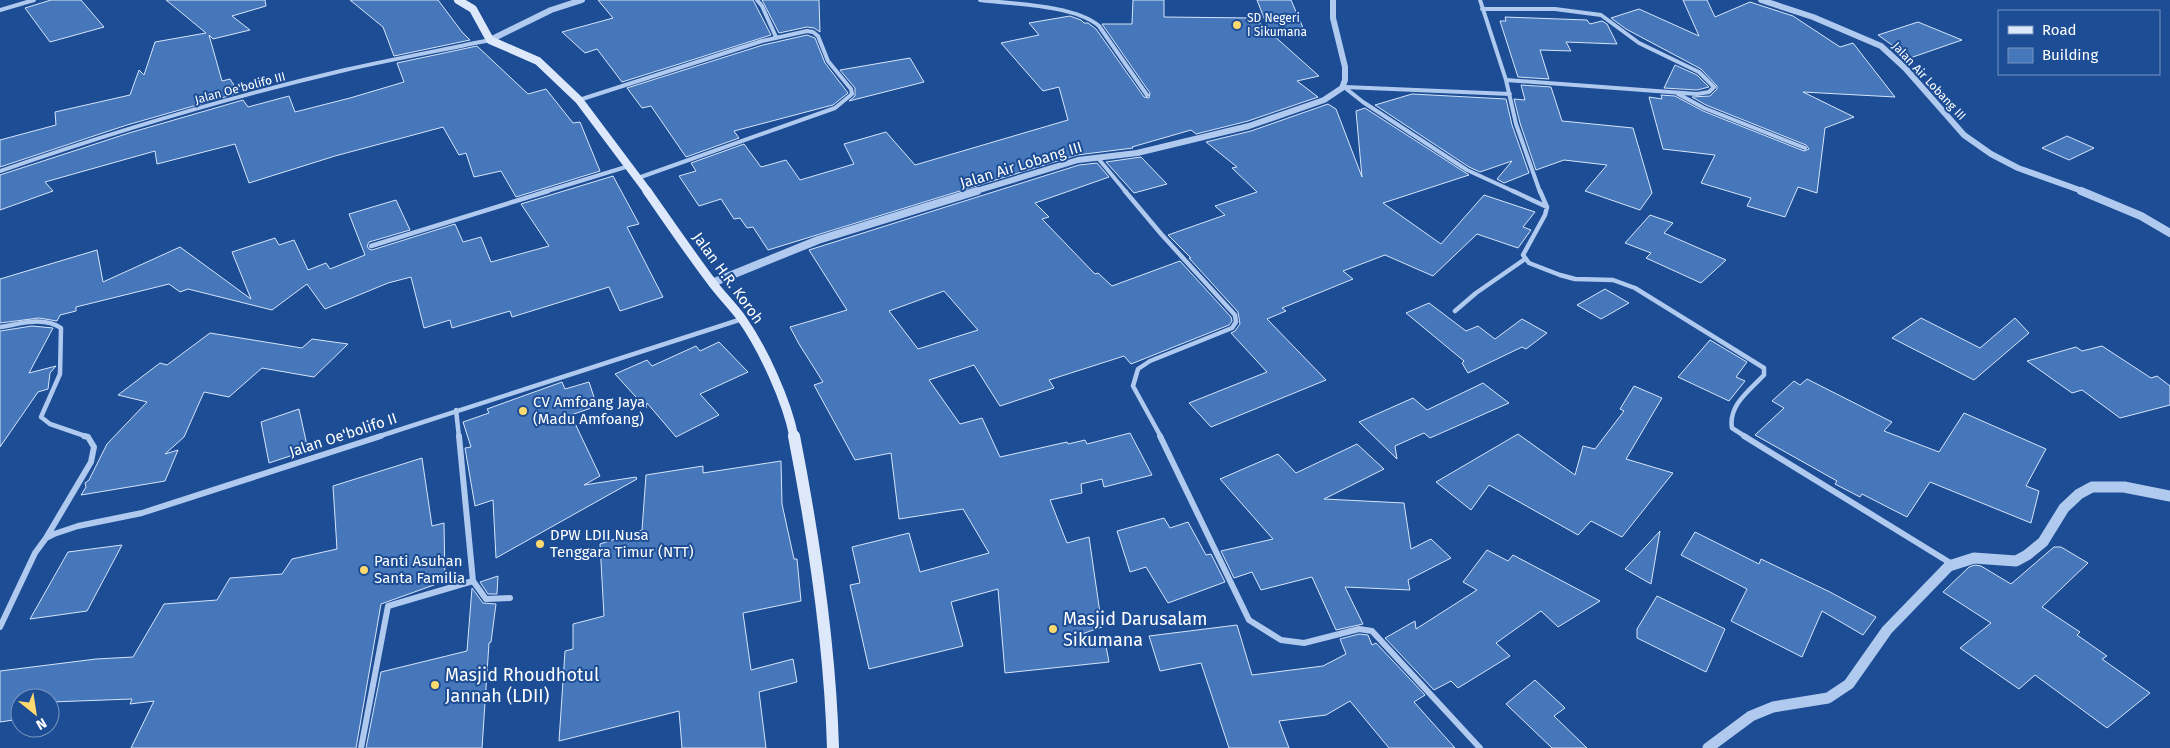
<svg xmlns="http://www.w3.org/2000/svg" width="2170" height="748" font-family="'Fira Sans',sans-serif">
  <style>
    .building { fill: #4677bb; stroke: #d6e5fa; fill-rule: evenodd }
    .lines { fill: none; stroke-linecap: round; stroke-linejoin: round }
    .minor-far2 { stroke: #b0caef; stroke-width: 4 }
    .minor-far1 { stroke: #b0caef; stroke-width: 4.5 }
    .minor { stroke: #b0caef; stroke-width: 6 }
    .tertiary-far2 { stroke: #b0caef; stroke-width: 6 }
    .tertiary-far1 { stroke: #b0caef; stroke-width: 8 }
    .tertiary { stroke: #b0caef; stroke-width: 11 }
    .secondary-far2 { stroke: #dde9fb; stroke-width: 8 }
    .secondary-far1 { stroke: #dde9fb; stroke-width: 9 }
    .secondary { stroke: #dde9fb; stroke-width: 12 }
    .poi-dot { fill: #fed96f; stroke: #1d4d95; stroke-width: 2 }
    .labels { text-anchor: middle; dominant-baseline: central; stroke-width: 4; stroke-linejoin: round; paint-order: stroke }
    .far-poi-label { font-size: 12px; fill: #fff; stroke: #1d4d95; text-anchor: start }
    .far-street-label { font-size: 12px; fill: #fff; stroke: #1d4d95 }
    .street-label { font-size: 15px; fill: #fff; stroke: #1d4d95 }
    .poi-label { font-size: 15px; fill: #fff; stroke: #1d4d95; text-anchor: start }
    .near-poi-label { font-size: 18px; fill: #fff; stroke: #1d4d95; text-anchor: start }
  </style>
  <rect width="100%" height="100%" fill="#1d4d95"/>
  <path class="building" d="M51,0H81L104,27L50,42L25,8Z
    M166,0H265L266,6L232,16L250,30L213,39L209,35L222,81L230,79L239,93L127,125L0,167V140L56,125L55,112L130,95L139,70L144,75L155,42L206,33Z
    M350,0H438L462,32L470,40L394,56L383,27Z
    M598,0H753L771,35L622,82L597,49L585,53L562,32L613,18Z
    M762,0H819L820,32L814,28L807,27L779,33Z
    M1133,0H1164V17L1254,18L1319,76L1297,81L1318,97L1248,121L1196,134L1191,130L1132,147L1133,148L1077,155L768,250L753,227L747,228L740,218L734,219L721,199L699,206L679,176L696,171L691,163L744,144L761,167L786,160L800,180L854,164L844,144L886,132L915,165L1068,120L1059,87L1043,91L1001,43L1039,35L1029,23L1070,16L1081,20L1084,23H1088L1096,29L1144,97L1149,98L1150,93L1102,24H1132Z
    M1257,0H1291L1304,30L1269,31Z
    M1683,0H1707L1715,17L1750,2L1793,16L1840,47L1853,43L1895,97L1803,92L1854,117L1825,128L1817,193L1798,187L1785,217L1747,206L1751,198L1701,183L1715,155L1663,149L1649,97L1662,99L1661,95L1675,96L1703,111L1804,151L1809,149L1806,145L1706,105L1692,97L1710,96L1717,89V86L1701,69L1626,29L1611,18L1639,9L1699,36Z
    M1505,17L1587,20L1590,24L1602,21L1607,24L1617,44L1566,42L1571,51L1540,50L1549,79L1518,77L1500,21H1506Z
    M1918,22L1962,40L1910,58L1878,35Z
    M807,35L815,38L825,63L848,93L833,105L825,107L734,131L739,138L686,157L651,106L642,108L627,88L763,45Z
    M477,46L528,94L546,89L573,123L580,122L600,171L516,197L501,171L474,177L466,153L459,155L443,127L335,156L249,183L235,144L157,164L155,151L45,182L53,191L0,210V175L129,133L243,100L248,107L289,96L295,112L350,98L404,82L397,63Z
    M910,58L924,82L849,101L855,96V88L840,70Z
    M1675,65L1697,75L1709,87L1697,90L1664,88Z
    M1521,85L1551,87L1562,121L1633,128L1652,193L1640,210L1585,191L1607,165L1564,160L1536,170L1520,123L1514,99L1525,100Z
    M1412,94L1506,99L1512,125L1529,173L1504,183L1497,179L1512,161L1480,172L1469,167L1375,105Z
    M1328,104L1336,109L1362,177L1356,111L1365,108L1469,175L1383,203L1441,244L1484,195L1535,212L1523,227L1531,230L1518,248L1477,234L1433,276L1385,255L1343,271L1353,279L1282,308L1286,311L1267,319L1326,380L1211,427L1189,403L1267,372L1231,333L1235,331L1240,324L1238,312L1189,258H1191L1168,235L1225,215L1215,206L1257,192L1232,168L1237,167L1206,142L1251,131Z
    M2067,136L2094,148L2069,160L2042,148Z
    M1141,157L1167,184L1134,193L1106,162Z
    M1097,163L1109,177L1035,203L1049,217L1042,219L1095,274L1098,273L1112,286L1180,261L1231,317L1232,321L1229,325L1131,364L1124,356L1049,380L1054,388L1000,406L974,365L929,380L960,424L982,418L1000,457L1067,442L1068,444L1085,440L1087,444L1130,433L1152,475L1104,487L1102,479L1081,484L1082,493L1050,500L1067,543L1089,537L1102,627L1076,636L1078,644L1105,641L1109,662L1005,673L998,589L951,602L963,646L869,669L850,585L860,583L852,547L909,533L920,572L989,553L963,509L899,519L891,453L855,460L814,385L823,382L799,344L790,327L847,310L809,250L1079,165ZM944,291L978,330L918,349L889,311Z
    M613,176L639,224L627,227L663,297L620,311L609,287L512,317L510,311L452,328L450,320L424,328L411,277L388,283L325,309L307,284L272,310L188,289L180,292L169,284L76,307V311L60,315L57,321L39,318L0,323V279L97,250L103,282L180,247L251,299L232,252L275,238L279,245L294,240L308,270L326,263L330,269L365,255L349,214L396,200L410,230L369,242L367,246L369,249L372,250L455,224L463,242L481,237L491,262L549,246L521,204Z
    M1650,215L1673,223L1664,233L1726,260L1701,283L1646,258L1651,253L1625,243Z
    M1605,289L1629,303L1601,319L1577,305Z
    M1429,303L1466,331L1478,326L1495,339L1522,319L1547,333L1526,349L1522,347L1468,373L1462,363L1464,361L1406,313Z
    M1921,318L1980,348L2015,318L2029,333L1974,380L1892,338Z
    M32,326L53,328L29,373L56,366L50,373L48,389L38,392L0,447V331Z
    M210,333L302,348L312,339L348,344L314,377L262,368L229,397L204,392L184,437L165,454L178,450L165,481L81,495L86,487L85,483L89,480L107,444L147,402L118,395L160,363L167,365Z
    M1710,340L1747,362L1736,377L1745,381L1729,401L1678,377Z
    M719,342L748,372L700,394L719,415L676,437L647,403L646,408L615,374L647,360L652,366L696,346L700,351Z
    M2102,346L2151,378L2157,376L2170,386V405L2120,418L2082,390L2072,393L2027,361L2076,347L2082,351Z
    M1807,379L1892,422L1884,431L1939,452L1964,413L2046,449L2026,486L2039,491L2031,523L1930,482L1907,517L1862,494L1860,497L1835,484L1837,481L1755,435L1784,408L1772,401L1794,381L1800,385Z
    M562,382L565,389L589,382L597,406L571,415L600,476L584,485L636,477L637,479L496,558L493,500L475,506L465,448L471,447L463,422L489,413L487,409Z
    M1483,383L1509,403L1430,438L1424,433L1395,446L1397,459L1359,422L1413,398L1427,410Z
    M1634,386L1662,398L1626,459L1673,473L1622,537L1591,521L1578,535L1489,485L1471,510L1436,482L1518,434L1575,475L1583,446L1595,449L1624,411L1620,409Z
    M299,409L308,450L269,463L261,422Z
    M1357,444L1384,469L1324,499L1404,503L1411,549L1431,539L1451,558L1408,580L1410,590L1345,587L1363,624L1336,630L1312,577L1261,590L1252,572L1234,578L1221,551L1273,539L1220,479L1278,454L1296,473Z
    M422,458L432,526L444,523L445,581L381,604L356,748H131L154,701L130,704L132,699L51,702L50,705V698H20V719L0,722V671L96,659L133,657L164,604L217,600L230,578L282,574L292,559L337,549L333,486Z
    M781,461L782,504L794,559H797L801,601L743,613L751,670L793,659L797,682L759,692L766,748H682L679,711L559,741L565,651L573,649V624L604,616L600,544L642,530L646,475L703,466V473Z
    M1164,518L1170,528L1188,522L1206,555L1211,554L1225,582L1168,603L1146,567L1130,572L1117,531Z
    M1660,531L1651,584L1625,569Z
    M1695,532L1759,564L1761,559L1830,592L1876,617L1863,635L1822,611L1802,657L1731,621L1747,589L1681,555Z
    M122,545L87,611L30,619L68,552Z
    M2054,547H2061L2088,563L2042,607L2080,632L2077,635L2107,656L2102,659L2150,693L2107,728L2035,675L2019,689L1960,648L1991,623L1943,592L1969,567L1975,565L1981,566L2011,584Z
    M1487,550L1508,561L1513,555L1600,601L1558,627L1541,611L1496,643L1510,656L1458,688L1451,681L1434,690L1385,638L1415,621L1416,629L1477,590L1463,582Z
    M498,576L497,594H488L480,582Z
    M472,588L483,603L496,604L491,642L489,643L482,748H366L381,672L467,651Z
    M1657,596L1725,629L1706,672L1637,638V629Z
    M1237,625L1252,675L1323,666L1346,654L1340,639L1359,634L1368,635L1372,645L1376,643L1425,695L1414,702L1455,748H1389L1350,701L1326,715L1279,721L1289,748H1229L1201,663L1160,671L1149,636Z
    M1535,680L1565,708L1554,716L1587,748H1552L1506,704Z"/>
  <g class="lines">
    <path class="minor-far2" d="M757,0L762,6L776,37
      M980,0C1012,4 1075,5 1099,26L1147,95
      M1480,0L1506,80L1516,124L1540,192
      M1482,9H1555L1601,15L1639,43L1699,72L1714,87L1709,92L1697,94L1506,80
      M0,10L34,0
      M1344,87L1363,102L1467,170L1515,192
      M1345,87L1510,94
      M1678,94L1704,108L1805,148
      M579,100L762,41L807,31L813,32L818,36L828,61L851,89L852,94L835,108L638,178
      M1097,157L1126,192
      M0,171C113,132 229,97 345,70C393,59 442,50 490,40
      M544,192L629,166"/>
    <path class="minor-far1" d="M1125,191L1162,235L1235,315L1236,322L1232,328L1150,361L1138,369L1133,386L1161,437
      M1513,191L1547,207
      M1540,191L1547,207L1545,215L1523,255L1529,263L1560,275L1575,279L1613,280L1635,288L1764,368V375C1750,390 1728,405 1732,428L1746,437
      M371,246L548,191
      M1455,311L1476,293L1525,259
      M0,327C20,324 43,316 61,328L60,374L41,417L50,424L88,437
      M456,410L459,437
      M377,437L742,319"/>
    <path class="minor" d="M1160,436L1249,620L1281,640L1304,643L1359,629L1372,631L1480,748
      M1744,436L1952,564
      M46,538L91,462L94,447L88,437L84,436
      M473,581L486,599L510,598
      M0,627L35,553L46,538L54,534L78,526L142,513L381,436
      M361,748L388,606L473,581L459,436"/>
    <path class="tertiary-far2" d="M1761,0L1813,17L1881,46L1905,68L1964,135L1991,154L2018,168L2085,192
      M490,40L551,10L582,0
      M973,192L1078,160L1137,153L1249,126L1324,100L1342,88L1345,80V67L1333,18V0"/>
    <path class="tertiary-far1" d="M2081,191L2141,216L2170,233
      M712,283L818,240L977,191"/>
    <path class="tertiary" d="M1708,748L1751,716L1773,707L1828,698L1849,684L1887,630L1949,566L1974,558L2016,561L2027,555L2043,542L2064,508L2079,494L2092,487H2124L2170,496"/>
    <path class="secondary-far2" d="M458,0L473,9L490,40L538,61L579,100L648,192"/>
    <path class="secondary-far1" d="M647,191C668,221 689,252 711,281C720,294 733,306 742,319C763,349 787,401 794,437"/>
    <path class="secondary" d="M794,436C814,538 830,643 833,748"/>
  </g>
  <g class="poi-dot">
    <circle cx="1237" cy="25" r="5"/>
    <circle cx="523" cy="411" r="5"/>
    <circle cx="540" cy="544" r="5"/>
    <circle cx="364" cy="570" r="5"/>
    <circle cx="1053" cy="629" r="5"/>
    <circle cx="435" cy="685" r="5"/>
  </g>
  <g class="labels">
    <g class="far-poi-label">
      <text x="1247" y="18">SD Negeri<tspan x="1247" dy="14">I Sikumana</tspan></text>
    </g>
    <g class="far-street-label">
      <text transform="translate(1929 81) rotate(47)">Jalan Air Lobang III</text>
      <text transform="translate(240 88) rotate(-15)">Jalan Oe'bolifo III</text>
    </g>
    <g class="street-label">
      <text transform="translate(1021 165) rotate(-17)">Jalan Air Lobang III</text>
      <text transform="translate(728 278) rotate(54)">Jalan H.R. Koroh</text>
      <text transform="translate(343 435) rotate(-18)">Jalan Oe'bolifo II</text>
    </g>
    <g class="poi-label">
      <text x="533" y="402">CV Amfoang Jaya<tspan x="533" dy="17">(Madu Amfoang)</tspan></text>
      <text x="550" y="535">DPW LDII Nusa<tspan x="550" dy="17">Tenggara Timur (NTT)</tspan></text>
      <text x="374" y="561">Panti Asuhan<tspan x="374" dy="17">Santa Familia</tspan></text>
    </g>
    <g class="near-poi-label">
      <text x="1063" y="619">Masjid Darusalam<tspan x="1063" dy="21">Sikumana</tspan></text>
      <text x="445" y="675">Masjid Rhoudhotul<tspan x="445" dy="21">Jannah (LDII)</tspan></text>
    </g>
  </g>
  <rect x="1998" y="10" width="162" height="65" fill="#1d4d95" stroke="#7794bf"/>
  <rect x="2008" y="26" width="25" height="8" fill="#dde9fb" stroke="#7794bf"/>
  <text x="2042" y="35" font-size="15" fill="#ffffff">Road</text>
  <rect x="2008" y="48" width="25" height="15" fill="#4677bb" stroke="#7794bf"/>
  <text x="2042" y="60" font-size="15" fill="#ffffff">Building</text>
  <g transform="translate(35 713) rotate(150)"><circle r="24" fill="#1d4d95" stroke="#7794bf"/>
  <path d="M0-4L9 19L0 12L-9 19Z" fill="#fed96f"/>
  <text y="-8" font-size="14" font-weight="bold" text-anchor="middle" fill="#ffffff">N</text>
  </g>
</svg>
